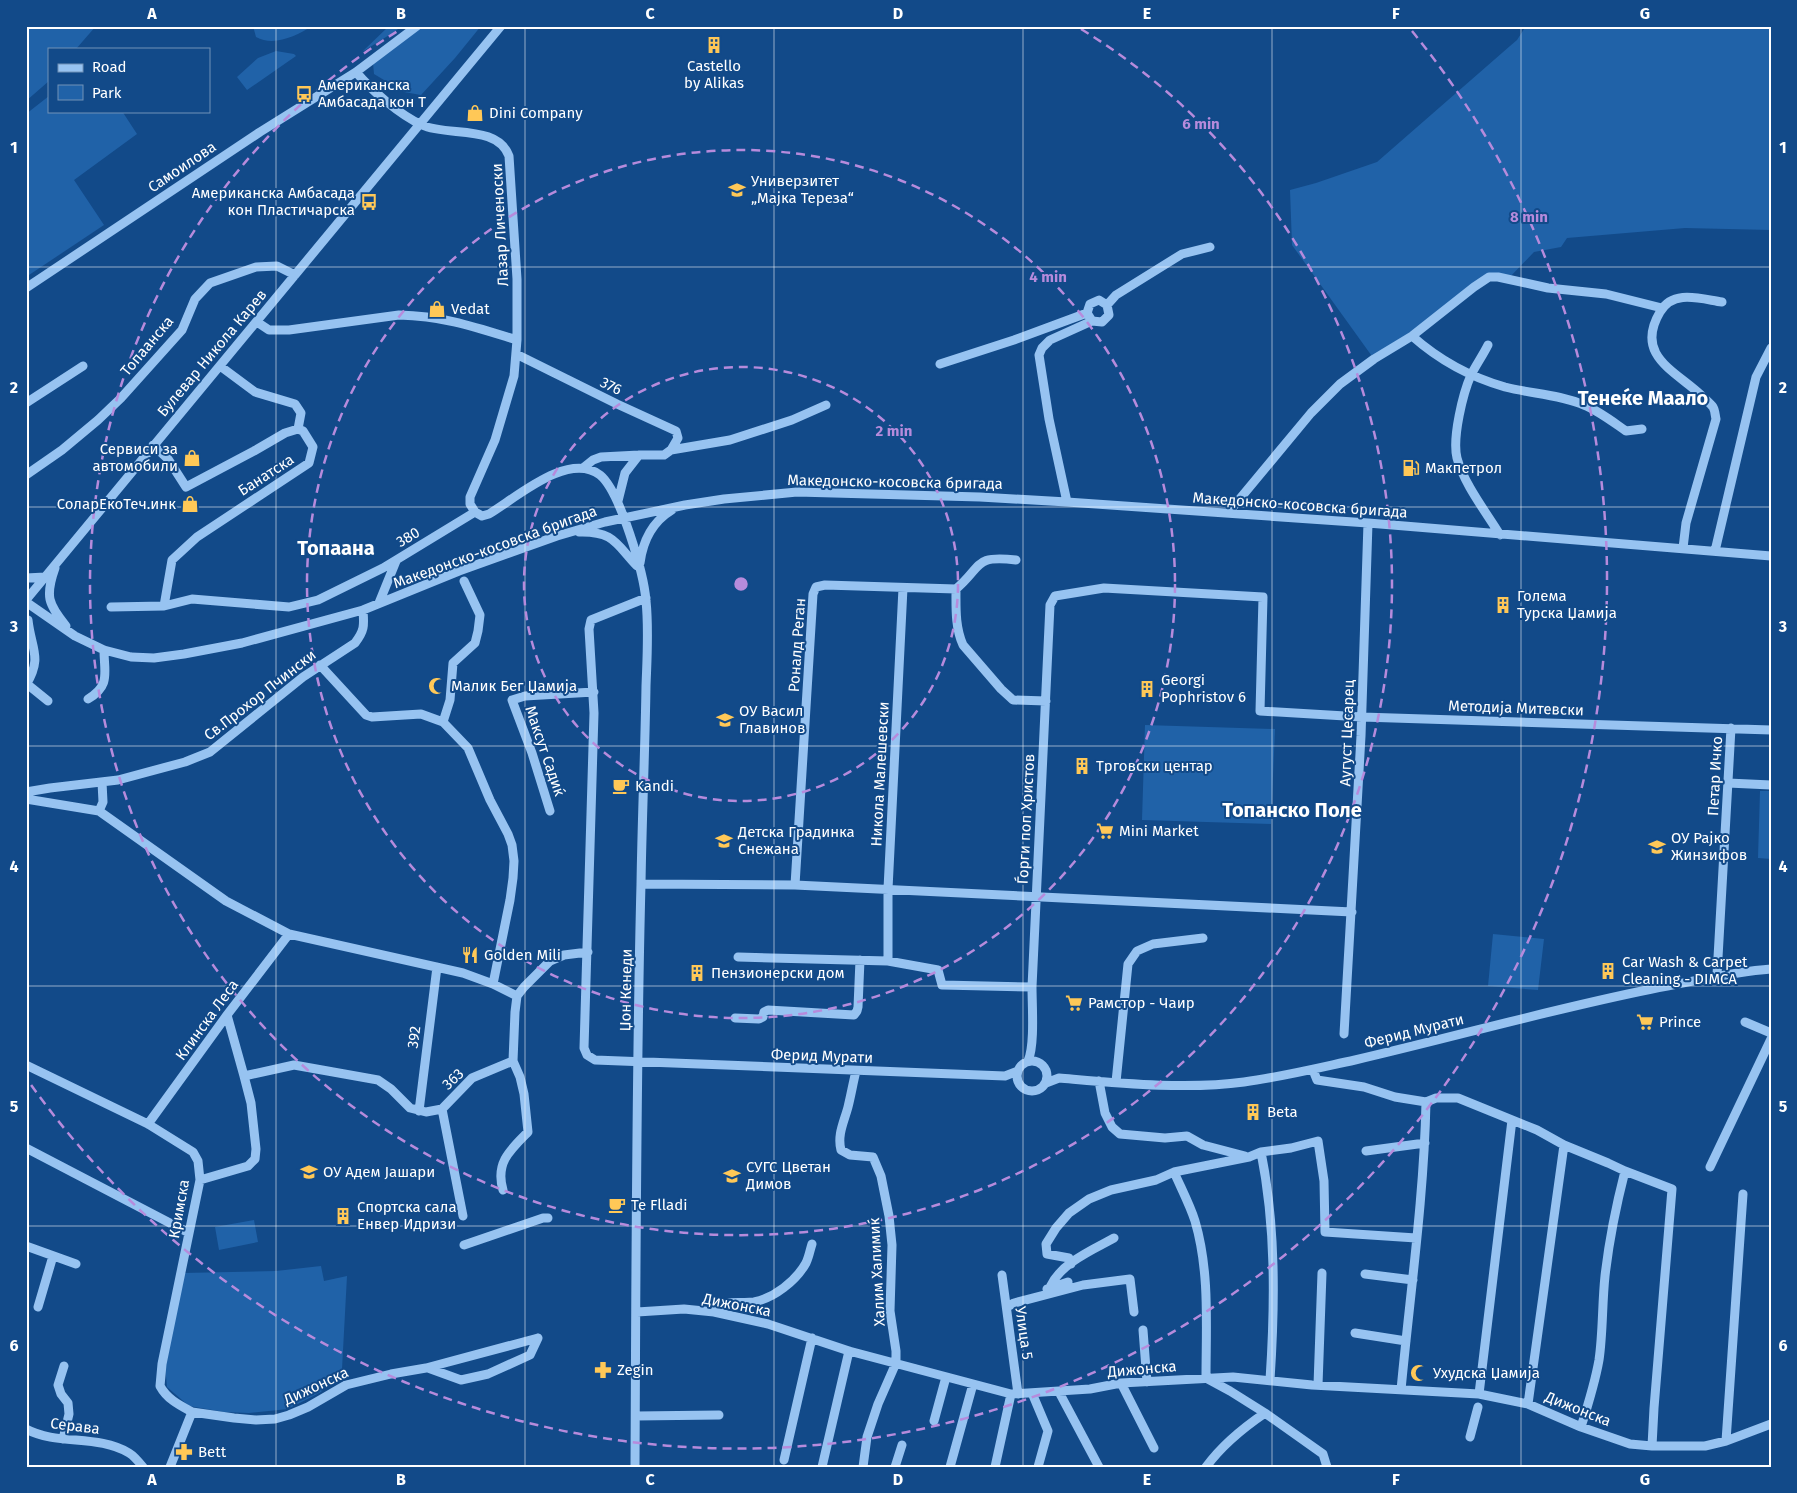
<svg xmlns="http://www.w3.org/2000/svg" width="1797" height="1493" font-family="'Fira Sans',sans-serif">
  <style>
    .green { fill: #2062a8 }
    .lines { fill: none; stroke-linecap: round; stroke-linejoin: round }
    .minor { stroke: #97c3f1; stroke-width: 9 }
    .grid { fill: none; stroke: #fff; stroke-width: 1; stroke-opacity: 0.55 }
    .ring { fill: none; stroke: #b68bdc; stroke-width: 2.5; stroke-dasharray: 9 6 }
    .labels { text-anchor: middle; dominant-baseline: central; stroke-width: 4; stroke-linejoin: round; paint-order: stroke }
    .poi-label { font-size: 15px; fill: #fff; stroke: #124a89; text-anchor: start }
    .street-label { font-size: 15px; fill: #fff; stroke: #124a89 }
    .district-label { font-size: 20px; font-weight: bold; fill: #fff; stroke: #124a89 }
    .centre { fill: #b68bdc; stroke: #124a89; stroke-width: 2.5 }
    .ring-label { font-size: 15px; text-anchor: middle; font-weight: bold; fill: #b68bdc; stroke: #124a89; stroke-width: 4; stroke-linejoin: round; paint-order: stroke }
    .neatline { fill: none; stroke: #fff; stroke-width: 2 }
    .grid-label { font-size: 16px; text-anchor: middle; font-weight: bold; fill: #fff }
  </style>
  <rect width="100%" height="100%" fill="#124a89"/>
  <path class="green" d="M26,26H96L76,49H49V81L26,101Z
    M253,26H312C296,36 274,47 256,37Z
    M389,26H402L394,32L362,52Z
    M423,26H481L455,58L421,95L404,92L374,74L373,63Z
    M1526,26H1771V230L1685,228L1567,238L1561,247L1534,252L1508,279L1494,276L1374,359L1292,245L1290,190L1316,183L1377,162L1510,46L1517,40Z
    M276,51L294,54L296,56L247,90L237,77L258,58Z
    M49,96V111H122L137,134L74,180L104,225L26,277V114Z
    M1145,725L1275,729L1271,824L1142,820Z
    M1760,791H1771V859L1758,858Z
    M1493,934L1544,939L1538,990L1488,986Z
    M254,1220L258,1242L219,1250L215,1227Z
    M321,1266L324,1281L347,1276L342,1369L321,1392L288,1409L249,1413L224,1412L189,1406L167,1387L165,1365L183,1273L276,1271Z"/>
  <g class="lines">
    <path class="minor" d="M356,72C372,91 400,115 422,125C448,137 497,124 509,156L517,279V340L514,376L495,440L470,497V504L475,512
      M26,288L260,132L356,72L417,26
      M1107,305L1116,295L1182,254L1210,247
      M257,322L269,330H289L399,315C444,316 475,327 517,340
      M1412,336C1439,360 1470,377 1505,387C1532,394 1558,394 1584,405C1599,411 1613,422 1626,431L1642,429
      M1488,345C1483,355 1476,365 1471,375C1463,393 1452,438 1457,458C1464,484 1486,512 1500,535
      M516,354L617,404L676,431L678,438L671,450
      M940,364L1014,340L1087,313
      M220,366L255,392L295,404L301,413L298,429
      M26,403L83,366
      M153,445L168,459L186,487L254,451L285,433L298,429L303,431L313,447L309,463L197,537L172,560L164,606
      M583,468L593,460L601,457L639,455H664L671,450L730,440L792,420L826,405
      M26,475L62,450L98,420L121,398L182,330L195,299L210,283L256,267L277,266L295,275
      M618,501L625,473L639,455
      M1067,502L1049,419L1039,355L1042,348L1050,340L1092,321L1102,322L1109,315L1107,305L1099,300L1090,304L1087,313L1092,321
      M475,512L482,516L489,514C516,498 568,451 600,475C620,491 644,574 646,601C649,629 647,658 646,686C645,752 642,818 641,884C636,1078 636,1272 635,1467
      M1228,513L1311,413L1340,384L1374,359L1412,336L1474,287L1489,277H1498L1548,288L1606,294L1662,308
      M579,532C614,531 616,544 637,566
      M1683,548L1686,523L1716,419C1715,415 1715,410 1713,407C1711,404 1706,400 1702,396C1676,371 1634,356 1660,312C1673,289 1701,299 1722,302
      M1715,551L1756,377L1771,348
      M1016,560C973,555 983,566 956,589C956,608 955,627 963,645L1001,689L1013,700L1046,701
      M640,563C643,540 652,522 672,510
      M55,568C45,596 48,604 66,626
      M26,578L45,577
      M646,598L591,620L589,629L594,713L584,1048L587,1055L595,1060L1005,1076L1018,1071
      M26,600L501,26
      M26,602L75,636L104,650L131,657L154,658L184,654L242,643L363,610L459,571L557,536L605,522L685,505L724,499L797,492L980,497L1067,502L1368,523L1771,556
      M379,603L396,561
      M111,607L164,606L192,599L289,607L318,600L383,568L475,512
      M320,665L366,715L372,717L421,714L443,722L468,748L490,800L508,834L512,845L514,861L513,878L510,900L493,984
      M27,684L48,701
      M26,685C43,657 31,649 28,620
      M88,699C111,685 104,673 104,650
      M443,722L450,700L453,663L475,643L478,631L480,615L464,581
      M1728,783L1771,785
      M26,792L50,788L118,780L185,762L210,752L303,677L355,643C365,630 364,625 363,610
      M26,799L99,811L226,901L289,934L463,973L493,984L517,996
      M99,811L103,802L102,782
      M550,811L532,753L512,700L525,696L594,692
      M641,884L795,885L1352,912
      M795,885L813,594L816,587L825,585L956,589
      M738,957L888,961L938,970L942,985L1032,987
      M888,961V889L903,588
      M1717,975L1731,728
      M227,1015L244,1076
      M735,1018L759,1019L763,1017L764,1012L768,1010L854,1015L857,1011L858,1007L860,960
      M1745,1022L1771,1033
      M1344,1034L1361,736L1368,523
      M1017 1076a15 15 0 1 1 30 0a15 15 0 1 1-30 0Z
      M1028,1061C1035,1045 1032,1006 1032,987L1050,605L1055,596L1104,588L1263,597L1260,711L1362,717L1771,730
      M26,1065L148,1124L193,1152L198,1161L200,1180L162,1364L160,1386C167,1399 179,1405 192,1412L234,1418L256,1420L275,1419L289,1415L308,1407L346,1385L391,1374L426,1368L538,1338
      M1313,1070L1317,1080L1364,1087L1395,1097L1426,1102L1436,1098H1458L1537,1130L1564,1145L1608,1163L1625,1171L1672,1189L1654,1408L1652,1446
      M856,1071C853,1083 851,1095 848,1107C844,1122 837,1135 841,1150L850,1155L873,1157L881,1176L889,1216L892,1245L890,1311L896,1351V1363L878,1404L867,1437L863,1467
      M1099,1081L1105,1113L1112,1127L1120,1134L1165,1138L1187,1136L1203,1145L1245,1156
      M1116,1082L1128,964L1137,951L1153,944L1203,938
      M1046,1083L1059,1078C1118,1083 1186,1090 1244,1082C1281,1077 1318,1068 1355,1060C1454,1037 1552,1009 1652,989C1692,982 1730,972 1771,969
      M442,1109L472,1078L513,1061
      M419,1111L437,967
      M148,1124L227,1015L289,934
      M26,1148L189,1233
      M1366,1151L1425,1143
      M1261,1152C1276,1227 1275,1304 1270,1380
      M1710,1167L1771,1039
      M1174,1172C1181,1188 1190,1205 1195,1221C1210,1272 1206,1326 1206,1378L1230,1391L1265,1413L1323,1454L1327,1467
      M200,1180L248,1166L255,1159L256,1149L251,1103L244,1076L294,1065L378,1080L391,1089L410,1108L426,1112L442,1109L463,1216
      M503,1190C495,1163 510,1150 528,1132L524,1094L520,1077L513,1061L515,1012L517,996L524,987L550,961L564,955L588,952
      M464,1245L543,1218H548
      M26,1246L76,1264
      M1071,1264L1069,1258L1047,1254L1046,1244L1056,1228L1069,1213L1089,1199L1111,1190L1156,1180L1174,1172L1249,1157L1261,1152L1291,1148L1318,1141L1324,1181L1325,1232L1416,1238
      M1365,1274L1413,1280
      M1002,1275L1018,1394
      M1050,1287C1061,1263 1092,1250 1114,1238
      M1047,1289L1068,1282
      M38,1307L53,1256
      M1007,1307L1014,1303L1083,1285L1130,1279L1134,1312
      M637,1312L684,1309L714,1312L768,1324L849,1351L1011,1394L1090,1389L1121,1383L1233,1377L1312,1385L1479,1394L1528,1404L1581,1427L1630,1444L1652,1446H1705L1726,1441L1771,1424
      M714,1312C725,1298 738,1304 754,1302C774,1298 796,1281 806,1263C809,1257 810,1250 812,1244
      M1143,1330L1147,1382
      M1355,1333L1406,1341
      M428,1368L461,1380L488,1374L530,1355L538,1338
      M1121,1383L1154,1448
      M1318,1385L1322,1273
      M1401,1390C1410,1294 1424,1198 1426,1102
      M1059,1392L1099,1467
      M1032,1393L1048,1431L1038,1467
      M1479,1394L1512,1120
      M1528,1404L1564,1145
      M636,1416L719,1415
      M934,1421L946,1377
      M1581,1427C1588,1405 1595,1383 1599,1360C1603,1333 1602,1304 1605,1276C1609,1241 1616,1206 1625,1171
      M26,1429C58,1446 97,1434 129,1453C134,1456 139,1462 143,1467
      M1470,1437L1478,1407
      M63,1439L69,1414L68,1403L61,1394L58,1385L64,1366
      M1726,1441L1743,1194
      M784,1460L812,1338
      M170,1467L192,1412
      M822,1467L849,1351
      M895,1467L902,1445
      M950,1467L973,1384
      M995,1467L1011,1394
      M1206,1467C1222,1445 1243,1428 1265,1413"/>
  </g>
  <path class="grid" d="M276,26V1467M525,26V1467M774,26V1467M1023,26V1467M1272,26V1467M1521,26V1467M26,267H1771M26,507H1771M26,746H1771M26,986H1771M26,1226H1771"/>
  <g class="ring">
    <circle cx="741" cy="584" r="217"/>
    <circle cx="741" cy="584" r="434"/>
    <path d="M1081 29A651 651 0 1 1 401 29"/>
    <path d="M1412 31A869 869 0 1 1 29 1082"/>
  </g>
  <defs>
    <g id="building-bare" transform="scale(1.35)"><path d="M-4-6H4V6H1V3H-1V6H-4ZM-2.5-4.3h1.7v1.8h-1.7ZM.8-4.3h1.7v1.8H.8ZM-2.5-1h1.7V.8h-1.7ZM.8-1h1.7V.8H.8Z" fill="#ffc857" stroke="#124a89" stroke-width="2.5" paint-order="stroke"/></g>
    <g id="bus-bare" transform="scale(1.35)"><path d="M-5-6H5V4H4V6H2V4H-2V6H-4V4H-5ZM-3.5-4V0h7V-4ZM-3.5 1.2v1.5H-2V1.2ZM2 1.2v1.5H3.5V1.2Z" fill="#ffc857" stroke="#124a89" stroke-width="2.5" paint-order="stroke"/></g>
    <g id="shop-bare" transform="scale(1.35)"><path d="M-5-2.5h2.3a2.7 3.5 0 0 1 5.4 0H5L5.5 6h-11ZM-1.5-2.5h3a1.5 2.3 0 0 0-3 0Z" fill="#ffc857" stroke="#124a89" stroke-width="2.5" paint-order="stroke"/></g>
    <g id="university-bare" transform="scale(1.35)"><path d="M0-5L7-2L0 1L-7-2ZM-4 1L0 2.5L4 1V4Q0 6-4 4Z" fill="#ffc857" stroke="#124a89" stroke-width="2.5" paint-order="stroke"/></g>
    <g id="fuel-bare" transform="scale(1.35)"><path d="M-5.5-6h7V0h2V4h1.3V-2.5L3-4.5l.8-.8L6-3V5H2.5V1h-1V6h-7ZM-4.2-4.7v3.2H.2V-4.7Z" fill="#ffc857" stroke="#124a89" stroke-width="2.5" paint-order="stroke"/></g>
    <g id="mosque-bare" transform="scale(1.35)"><path d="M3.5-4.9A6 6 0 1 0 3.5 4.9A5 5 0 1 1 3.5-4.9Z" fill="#ffc857" stroke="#124a89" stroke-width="2.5" paint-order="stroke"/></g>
    <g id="school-bare" transform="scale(1.35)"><path d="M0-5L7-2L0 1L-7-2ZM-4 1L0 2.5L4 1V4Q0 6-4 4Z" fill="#ffc857" stroke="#124a89" stroke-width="2.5" paint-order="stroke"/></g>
    <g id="cafe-bare" transform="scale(1.35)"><path d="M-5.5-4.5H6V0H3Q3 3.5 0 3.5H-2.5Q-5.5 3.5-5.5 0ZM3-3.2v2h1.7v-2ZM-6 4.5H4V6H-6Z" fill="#ffc857" stroke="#124a89" stroke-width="2.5" paint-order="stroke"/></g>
    <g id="supermarket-bare" transform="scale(1.35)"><path d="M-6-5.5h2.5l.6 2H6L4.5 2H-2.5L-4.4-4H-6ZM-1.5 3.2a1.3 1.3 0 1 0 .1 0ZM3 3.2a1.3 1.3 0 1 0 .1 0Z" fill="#ffc857" stroke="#124a89" stroke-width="2.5" paint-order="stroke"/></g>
    <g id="restaurant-bare" transform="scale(1.35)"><path d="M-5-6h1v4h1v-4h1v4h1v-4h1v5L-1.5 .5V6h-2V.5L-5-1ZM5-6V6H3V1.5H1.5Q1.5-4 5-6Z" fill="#ffc857" stroke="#124a89" stroke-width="2.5" paint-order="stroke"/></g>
    <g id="pharmacy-bare" transform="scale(1.35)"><path d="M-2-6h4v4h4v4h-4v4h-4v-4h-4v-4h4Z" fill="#ffc857" stroke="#124a89" stroke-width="2.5" paint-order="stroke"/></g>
  </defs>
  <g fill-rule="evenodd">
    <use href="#building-bare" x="714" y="45"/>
    <use href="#bus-bare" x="304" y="94"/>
    <use href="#shop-bare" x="475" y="113"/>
    <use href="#university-bare" x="737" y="190"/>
    <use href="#bus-bare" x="369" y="202"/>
    <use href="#shop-bare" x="437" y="309"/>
    <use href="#shop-bare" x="192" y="458"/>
    <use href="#fuel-bare" x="1411" y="468"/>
    <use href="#shop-bare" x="190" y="504"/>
    <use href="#building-bare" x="1503" y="605"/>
    <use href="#mosque-bare" x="437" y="686"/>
    <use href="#building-bare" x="1147" y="689"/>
    <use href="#school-bare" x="725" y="720"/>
    <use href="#building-bare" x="1082" y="766"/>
    <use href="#cafe-bare" x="621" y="786"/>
    <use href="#supermarket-bare" x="1105" y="831"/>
    <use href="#school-bare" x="724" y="841"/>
    <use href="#school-bare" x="1657" y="847"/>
    <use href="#restaurant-bare" x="470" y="955"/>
    <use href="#building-bare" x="1608" y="971"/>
    <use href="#building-bare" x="697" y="973"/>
    <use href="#supermarket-bare" x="1074" y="1003"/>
    <use href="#supermarket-bare" x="1645" y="1022"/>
    <use href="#building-bare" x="1253" y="1112"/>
    <use href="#school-bare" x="309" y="1172"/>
    <use href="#school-bare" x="732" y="1176"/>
    <use href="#cafe-bare" x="617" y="1205"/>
    <use href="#building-bare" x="343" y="1216"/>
    <use href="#pharmacy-bare" x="603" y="1370"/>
    <use href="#mosque-bare" x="1419" y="1373"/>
    <use href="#pharmacy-bare" x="184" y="1452"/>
  </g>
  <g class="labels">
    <g class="poi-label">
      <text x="714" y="66" text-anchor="middle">Castello<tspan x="714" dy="17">by Alikas</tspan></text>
      <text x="318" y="85">Американска<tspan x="318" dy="17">Амбасада кон Т</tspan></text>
      <text x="489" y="113">Dini Company</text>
      <text x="751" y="181">Универзитет<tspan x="751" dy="17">„Мајка Тереза“</tspan></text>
      <text x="355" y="193" text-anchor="end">Американска Амбасада<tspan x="355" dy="17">кон Пластичарска</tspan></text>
      <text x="451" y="309">Vedat</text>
      <text x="178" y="449" text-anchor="end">Сервиси за<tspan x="178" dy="17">автомобили</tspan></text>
      <text x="1425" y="468">Макпетрол</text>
      <text x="176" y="504" text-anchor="end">СоларЕкоТеч.инк</text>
      <text x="1517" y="596">Голема<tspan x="1517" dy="17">Турска Џамија</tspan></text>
      <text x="1161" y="680">Georgi<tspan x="1161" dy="17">Pophristov 6</tspan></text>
      <text x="451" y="686">Малик Бег Џамија</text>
      <text x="739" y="711">ОУ Васил<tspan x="739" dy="17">Главинов</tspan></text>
      <text x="1096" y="766">Трговски центар</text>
      <text x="635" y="786">Kandi</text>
      <text x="1119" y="831">Mini Market</text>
      <text x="738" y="832">Детска Градинка<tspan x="738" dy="17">Снежана</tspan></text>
      <text x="1671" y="838">ОУ Рајко<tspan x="1671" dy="17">Жинзифов</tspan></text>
      <text x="484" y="955">Golden Mili</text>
      <text x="1622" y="962">Car Wash &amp; Carpet<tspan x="1622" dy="17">Cleaning - DIMCA</tspan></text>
      <text x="711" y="973">Пензионерски дом</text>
      <text x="1088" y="1003">Рамстор - Чаир</text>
      <text x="1659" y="1022">Prince</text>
      <text x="1267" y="1112">Beta</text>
      <text x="746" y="1167">СУГС Цветан<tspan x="746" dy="17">Димов</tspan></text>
      <text x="323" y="1172">ОУ Адем Јашари</text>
      <text x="631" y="1205">Te Flladi</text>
      <text x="357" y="1207">Спортска сала<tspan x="357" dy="17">Енвер Идризи</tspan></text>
      <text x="617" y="1370">Zegin</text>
      <text x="1433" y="1373">Ухудска Џамија</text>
      <text x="198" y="1452">Bett</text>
    </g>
    <g class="street-label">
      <text transform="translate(182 167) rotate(-34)">Самоилова</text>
      <text transform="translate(500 225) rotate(-93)">Лазар Личеноски</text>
      <text transform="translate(147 346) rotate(-50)">Топаанска</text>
      <text transform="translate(212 353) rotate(-50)">Булевар Никола Карев</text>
      <text transform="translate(611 386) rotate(26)">376</text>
      <text transform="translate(266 475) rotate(-33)">Банатска</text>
      <text transform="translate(895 482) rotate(1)">Македонско-косовска бригада</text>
      <text transform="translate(1300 505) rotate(4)">Македонско-косовска бригада</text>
      <text transform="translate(408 537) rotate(-31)">380</text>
      <text transform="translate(495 547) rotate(-20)">Македонско-косовска бригада</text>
      <text transform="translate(797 645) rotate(-86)">Роналд Реган</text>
      <text transform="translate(260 695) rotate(-38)">Св.Прохор Пчински</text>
      <text transform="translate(1516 708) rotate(2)">Методија Митевски</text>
      <text transform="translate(1347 733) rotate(-88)">Аугуст Цесарец</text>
      <text transform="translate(545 751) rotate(71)">Максут Садиќ</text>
      <text transform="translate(880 774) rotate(-87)">Никола Малешевски</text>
      <text transform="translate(1715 776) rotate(-87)">Петар Ичко</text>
      <text transform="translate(1026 819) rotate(-87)">Ѓорги поп Христов</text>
      <text transform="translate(626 990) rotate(-89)">Џон Кенеди</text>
      <text transform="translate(207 1020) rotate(-54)">Клинска Леса</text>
      <text transform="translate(1414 1031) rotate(-14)">Ферид Мурати</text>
      <text transform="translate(414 1037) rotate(-83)">392</text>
      <text transform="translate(822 1056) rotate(2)">Ферид Мурати</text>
      <text transform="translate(453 1079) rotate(-43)">363</text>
      <text transform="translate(179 1209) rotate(-80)">Кримска</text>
      <text transform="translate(877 1272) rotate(-93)">Халим Халимиќ</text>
      <text transform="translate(737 1305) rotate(11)">Дижонска</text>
      <text transform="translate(1024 1333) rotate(82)">Улица 5</text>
      <text transform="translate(1142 1369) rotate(-5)">Дижонска</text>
      <text transform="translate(316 1386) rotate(-25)">Дижонска</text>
      <text transform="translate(1578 1409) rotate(22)">Дижонска</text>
      <text transform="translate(75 1426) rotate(7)">Серава</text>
    </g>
    <g class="district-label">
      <text x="1643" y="398">Тенеќе Маало</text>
      <text x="336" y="548">Топаана</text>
      <text x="1292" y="810">Топанско Поле</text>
    </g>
  </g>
  <circle cx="741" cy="584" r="8" class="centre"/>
  <g class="ring-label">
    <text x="1201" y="129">6 min</text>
    <text x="1529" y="222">8 min</text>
    <text x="1048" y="282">4 min</text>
    <text x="894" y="436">2 min</text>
  </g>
  <rect width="1797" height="1493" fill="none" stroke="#124a89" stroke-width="55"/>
  <rect x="48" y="48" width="162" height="65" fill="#124a89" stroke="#7192b8"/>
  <rect x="58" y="64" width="25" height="8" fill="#97c3f1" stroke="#7192b8"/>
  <text x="92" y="72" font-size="15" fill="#ffffff">Road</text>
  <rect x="58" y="85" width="25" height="15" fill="#2062a8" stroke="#7192b8"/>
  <text x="92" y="98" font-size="15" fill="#ffffff">Park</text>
  <rect x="28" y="28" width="1742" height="1438" class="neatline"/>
  <g class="grid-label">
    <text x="152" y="19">A</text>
    <text x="401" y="19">B</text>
    <text x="650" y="19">C</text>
    <text x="898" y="19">D</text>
    <text x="1147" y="19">E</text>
    <text x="1396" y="19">F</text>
    <text x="1645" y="19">G</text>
    <text x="14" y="153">1</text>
    <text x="1783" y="153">1</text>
    <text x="14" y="393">2</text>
    <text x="1783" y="393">2</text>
    <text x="14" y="632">3</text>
    <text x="1783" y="632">3</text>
    <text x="14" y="872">4</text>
    <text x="1783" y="872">4</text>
    <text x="14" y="1112">5</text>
    <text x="1783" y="1112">5</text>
    <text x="14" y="1351">6</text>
    <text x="1783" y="1351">6</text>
    <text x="152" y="1485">A</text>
    <text x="401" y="1485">B</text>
    <text x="650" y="1485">C</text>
    <text x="898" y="1485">D</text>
    <text x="1147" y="1485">E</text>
    <text x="1396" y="1485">F</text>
    <text x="1645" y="1485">G</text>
  </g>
</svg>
